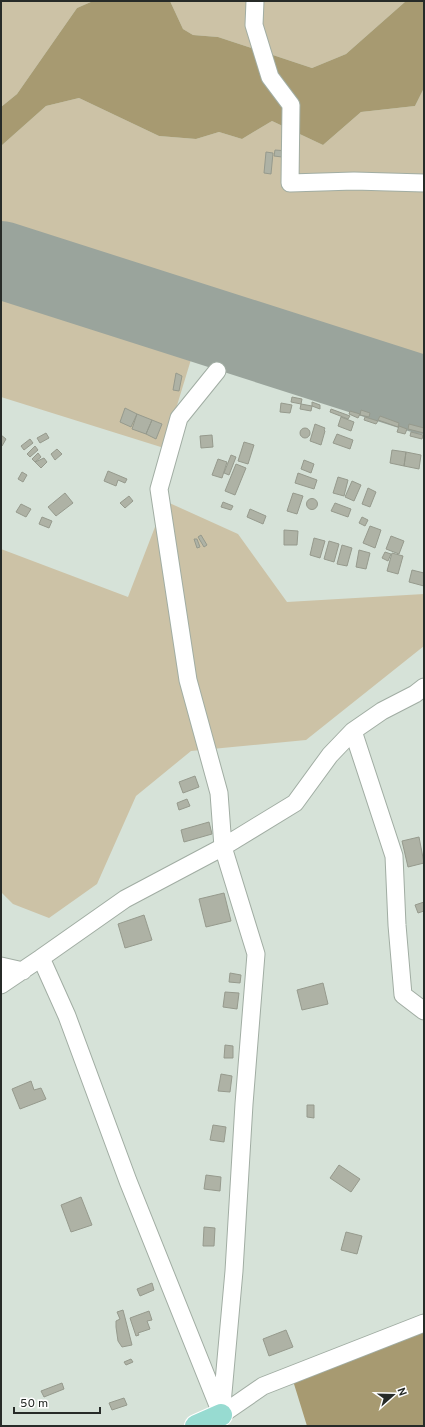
<svg xmlns="http://www.w3.org/2000/svg" width="425" height="1427" font-family="Overpass,sans-serif">
  <style>
    .green { fill: #ccc2a6 }
    .forest { fill: #a79a71 }
    .lines { fill: none; stroke-linecap: round; stroke-linejoin: round }
    .runway { stroke: #9aa49c; stroke-width: 78 }
    .building { fill: #aeb2a5; stroke: #969a8d }
    .minor-casing { stroke: #a1ada3; stroke-width: 19 }
    .major-casing { stroke: #fff; stroke-width: 24 }
    .minor { stroke: #fff; stroke-width: 17 }
    .major { stroke: #97dbd1; stroke-width: 22 }
  </style>
  <rect width="100%" height="100%" fill="#d6e2d8"/>
  <path class="green" d="M1,1H93L77,8L17,94L1,107Z
    M170,1H406L346,54L312,68L218,37L193,35L183,29Z
    M424,88V426L193,353L164,448L1,397V146L46,106L79,98L159,136L196,139L219,132L242,139L272,121L323,145L361,112L415,106Z
    M165,501L238,534L287,602L424,594V646L306,740L191,751L136,796L97,884L49,918L13,904L1,892V549L128,597Z"/>
  <path class="forest" d="M93,1H170L183,29L193,35L218,37L312,68L346,54L406,1H424V88L415,106L361,112L323,145L272,121L242,139L219,132L196,139L159,136L79,98L46,106L1,146V107L17,94L77,8Z
    M424,1314V1426H307L290,1371Z"/>
  <g class="lines">
    <path class="runway" d="M1,260L424,395"/>
  </g>
  <path class="building" d="M275,150L288,151L287,167L282,166V157L274,156Z
    M266,152L273,153L271,174L264,173Z
    M176,373L182,376L179,391L173,390Z
    M292,397L302,399L301,404L291,402Z
    M312,402L320,405V409L312,406Z
    M281,403L292,405L290,413L280,412Z
    M301,404L312,406L311,411L300,409Z
    M125,408L137,414L131,427L120,422Z
    M331,409L350,416L348,419L330,412Z
    M361,410L370,413L369,417L360,415Z
    M350,411L360,414L358,418L349,414Z
    M137,414L152,420L146,434L132,429Z
    M380,416L399,423L398,427L378,420Z
    M341,417L354,422L351,431L338,426Z
    M365,417L378,421L376,424L364,420Z
    M152,420L162,424L156,439L146,434Z
    M315,424L325,428L324,430L325,431L321,445L310,441Z
    M409,424L424,428V433L408,429Z
    M399,426L407,429L405,434L397,432Z
    M300 433a5 5 0 1 1 10 0a5 5 0 1 1-10 0Z
    M411,432L423,435L422,439L410,436Z
    M46,433L49,438L40,443L37,438Z
    M337,434L353,440L350,449L333,443Z
    M1,435L6,439L2,446L1,445Z
    M212,435L213,447L201,448L200,436Z
    M30,439L33,443L24,450L21,446Z
    M244,442L254,445L248,464L238,461Z
    M35,446L38,450L30,457L27,454Z
    M57,449L62,454L55,460L51,454Z
    M392,450L406,452L404,466L390,463Z
    M406,452L421,455L419,469L404,466Z
    M38,453L41,457L35,462L32,459Z
    M231,455L236,457L229,475L224,473Z
    M44,458L47,462L41,468L35,462Z
    M218,459L227,462L222,478L212,475Z
    M304,460L314,464L311,473L301,469Z
    M236,464L246,468L235,495L225,491Z
    M108,471L127,479L125,483L118,480L116,486L104,481Z
    M22,472L27,475L23,482L18,479Z
    M298,473L317,480L314,489L295,483Z
    M338,477L348,480L344,496L333,493Z
    M352,481L361,485L354,501L345,497Z
    M368,488L376,492L370,507L362,504Z
    M65,493L73,503L56,516L48,507Z
    M293,493L303,496L297,514L287,511Z
    M129,496L133,501L125,508L120,503Z
    M306.5 504a5.5 5.5 0 1 1 11 0a5.5 5.5 0 1 1-11 0Z
    M223,502L233,506L231,510L221,507Z
    M335,503L351,509L348,517L331,511Z
    M21,504L31,509L26,517L16,512Z
    M250,509L266,516L263,524L247,517Z
    M42,517L52,521L49,528L39,524Z
    M362,517L368,520L365,526L359,523Z
    M370,526L381,530L375,548L363,543Z
    M284,530L298,531L297,545H284Z
    M201,535L207,545L204,547L198,537Z
    M391,536L404,541L399,554L386,549Z
    M314,538L325,541L320,558L310,555Z
    M194,539H197L200,547L197,548Z
    M329,541L339,544L334,562L324,559Z
    M342,545L352,548L347,566L337,564Z
    M359,550L370,553L366,569L356,567Z
    M385,552L391,554L388,561L382,558Z
    M392,553L403,556L398,574L387,571Z
    M412,570L424,573V586L409,582Z
    M195,776L199,787L183,793L179,782Z
    M187,799L190,806L179,810L177,803Z
    M209,822L212,834L184,842L181,830Z
    M419,837L424,863L408,867L402,841Z
    M224,893L231,921L206,927L199,899Z
    M424,902V911L418,913L415,905Z
    M144,915L152,940L125,948L118,924Z
    M230,973L241,975L240,983L229,982Z
    M323,983L328,1004L302,1010L297,990Z
    M225,992L239,993L237,1009L223,1007Z
    M225,1045L233,1046V1058H224Z
    M221,1074L232,1076L230,1092L218,1091Z
    M31,1081L34,1090L41,1088L46,1099L20,1109L12,1089Z
    M307,1105H314V1118L307,1117Z
    M213,1125L226,1127L224,1142L210,1140Z
    M339,1165L360,1179L351,1192L330,1178Z
    M206,1175L221,1177L220,1191L204,1189Z
    M81,1197L92,1225L71,1232L61,1205Z
    M204,1227L215,1228L214,1246H203Z
    M346,1232L362,1236L357,1254L341,1250Z
    M152,1283L154,1290L140,1296L137,1289Z
    M123,1310L132,1345L122,1347L118,1341L116,1327V1321L120,1319L117,1312Z
    M149,1311L152,1320L147,1321L150,1329L138,1333L139,1335L136,1336L130,1318Z
    M286,1330L293,1347L269,1356L263,1339Z
    M131,1359L133,1362L126,1365L124,1362Z
    M62,1383L64,1389L44,1397L41,1391Z
    M124,1398L127,1405L112,1410L109,1403Z"/>
  <g class="lines">
    <g class="minor-casing">
      <path id="minor" d="M255,1L254,25L270,77L291,105L290,183L354,181L424,183
        M217,371L179,418L159,489L188,680L219,793L223,847L256,954L244,1104L234,1271L221,1415
        M353,731L394,856L397,925L403,995L424,1011
        M41,958L125,899L223,847L295,803L330,755L353,731L382,711L415,694L424,687
        M1,966L23,971
        M1,985L41,958L67,1016L128,1181L221,1413
        M221,1415L263,1386L424,1323"/>
    </g>
    <g class="major-casing">
      <path id="major" d="M196,1426L221,1415"/>
    </g>
    <use href="#minor" class="minor"/>
    <use href="#major" class="major"/>
  </g>
  <rect width="425" height="1427" fill="none" stroke="#272b28" stroke-width="4"/>
  <g transform="translate(393 1395) rotate(70)" stroke="#ffffff" stroke-width="3" paint-order="stroke">
  <path d="M0-3L7 15L0 10L-7 15Z" fill="#272b28"/>
  <text y="-6" font-size="11" font-weight="bold" text-anchor="middle" fill="#272b28">N</text>
  </g>
  <path d="M14 1407v6h86v-6" fill="none" stroke="#272b28" stroke-width="2"/>
  <text x="20" y="1407" font-size="12" fill="#272b28" stroke="#ffffff" stroke-width="3" paint-order="stroke">50 m</text>
</svg>
